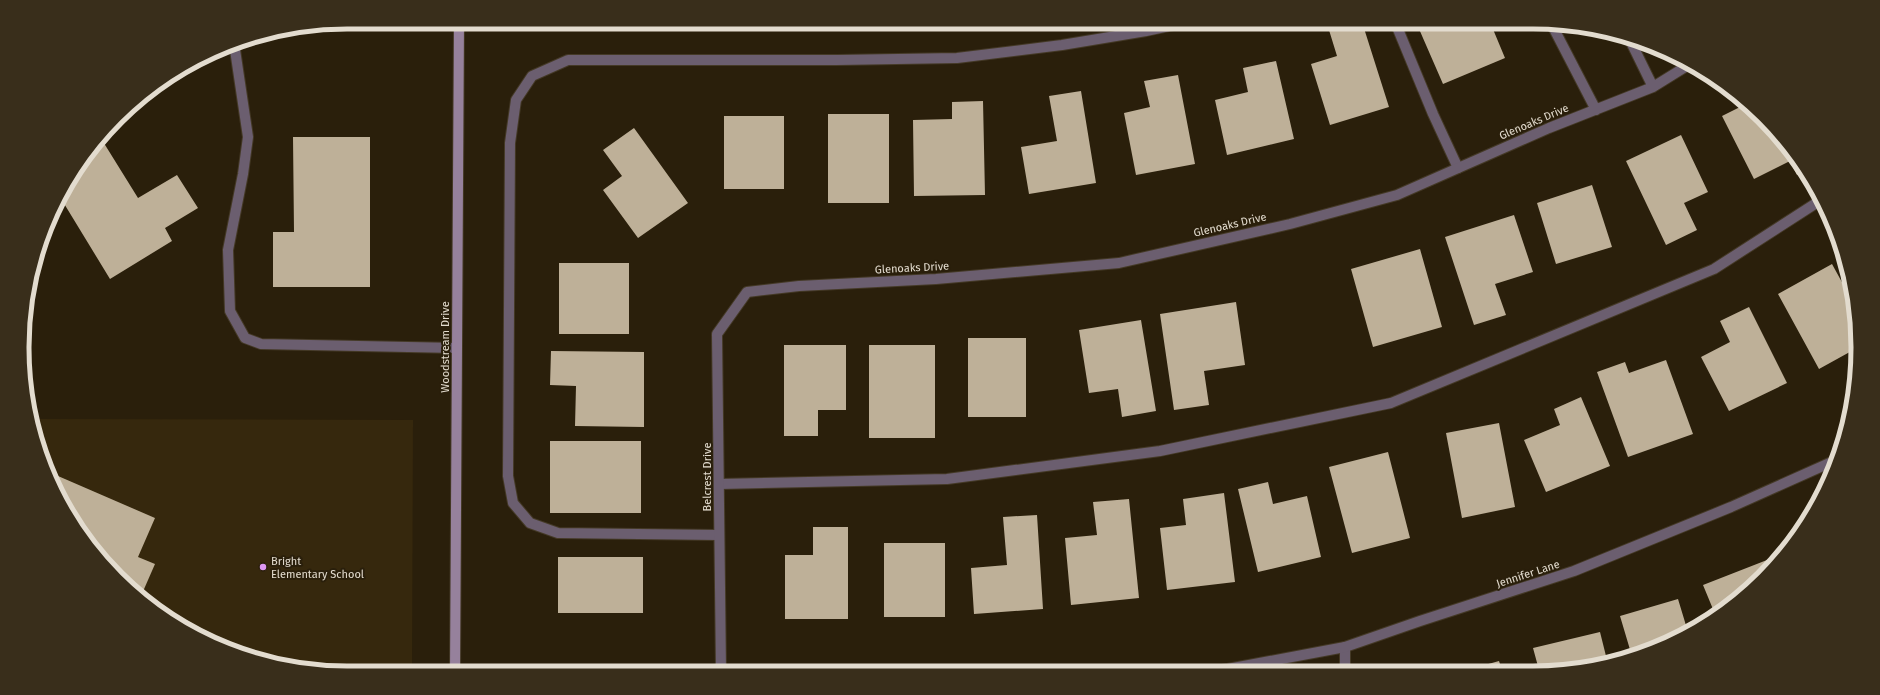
<svg xmlns="http://www.w3.org/2000/svg" width="1880" height="695" font-family="'Fira Sans',sans-serif">
  <style>
    .built { fill: #36280d }
    .building { fill: #beb098 }
    .lines { fill: none; stroke-linecap: round; stroke-linejoin: round }
    .lane-casing { stroke: #443926; stroke-width: 12 }
    .street-casing { stroke: #443926; stroke-width: 12 }
    .secondary-casing { stroke: #443926; stroke-width: 12 }
    .lane { stroke: #6b5e6f; stroke-width: 10 }
    .street { stroke: #6b5e6f; stroke-width: 10 }
    .secondary { stroke: #96819c; stroke-width: 10 }
    .poi-dot { fill: #de98f2; stroke: #2a1f0b; stroke-width: 1.5 }
    .labels { text-anchor: middle; dominant-baseline: central; stroke-width: 4; stroke-linejoin: round; paint-order: stroke }
    .street-label { font-size: 11px; fill: #e3dccf; stroke: #2a1f0b }
    .poi-label { font-size: 11px; fill: #e3dccf; stroke: #2a1f0b; text-anchor: start }
    .rim { fill: none; stroke: #e3dccf; stroke-width: 5 }
  </style>
  <rect width="100%" height="100%" fill="#2a1f0b"/>
  <path class="built" d="M31,419L413,420L412,673H347L263,662L203,639L150,606L77,528L47,472Z"/>
  <path class="building" d="M1354,22H1362L1389,107L1330,125L1311,64L1337,56L1329,30Z
    M1416,22H1490L1505,58L1443,84Z
    M1276,61L1294,139L1227,155L1215,100L1248,92L1243,68Z
    M1178,75L1195,164L1136,175L1124,113L1150,107L1144,81Z
    M1081,91L1096,183L1029,194L1021,147L1057,141L1049,96Z
    M983,101L985,195L914,196L913,120L952,119V102Z
    M1746,104L1777,133L1805,171L1797,175L1790,161L1754,179L1722,116Z
    M828,114H889V203H828Z
    M724,116H784V189H724Z
    M634,128L688,203L638,238L603,190L622,176L603,150Z
    M1681,135L1708,192L1684,203L1697,230L1666,245L1626,161Z
    M293,137H370V287H273V232H294Z
    M102,140L138,198L177,175L198,208L165,228L172,241L110,279L60,197L65,185Z
    M1592,185L1612,247L1556,264L1537,203Z
    M1514,215L1533,272L1495,284L1506,315L1474,325L1445,237Z
    M1420,249L1442,327L1373,347L1351,269Z
    M559,263H629V334H559Z
    M1832,264L1855,306L1857,348L1819,369L1778,294Z
    M1236,302L1245,365L1204,371L1209,405L1174,410L1160,314Z
    M1749,307L1787,383L1729,411L1701,357L1730,342L1720,321Z
    M1141,320L1156,411L1122,417L1118,389L1089,393L1079,330Z
    M968,338H1026V417H968Z
    M784,345H846V410H818V436H784Z
    M869,345H935V438H869Z
    M551,351L644,352V427L575,426L576,386L550,385Z
    M1666,360L1693,434L1628,457L1597,372L1625,362L1629,373Z
    M1581,397L1610,466L1546,492L1524,440L1560,425L1554,409Z
    M1499,423L1515,507L1462,518L1446,433Z
    M550,441H641V513H550Z
    M1388,452L1410,538L1352,553L1329,467Z
    M58,476L155,518L138,557L155,564L141,596L77,528L54,485Z
    M1268,482L1273,504L1307,496L1321,557L1258,572L1238,489Z
    M1224,493L1235,582L1167,590L1160,528L1186,525L1183,499Z
    M1129,499L1139,598L1071,605L1065,538L1097,535L1093,502Z
    M1037,515L1043,609L974,614L971,568L1007,565L1003,517Z
    M813,527H848V619H785V555H813Z
    M884,543H945V617H884Z
    M558,557H643V613H558Z
    M1767,560L1770,567L1747,592L1715,614L1703,585Z
    M1678,599L1688,632L1676,640L1631,653L1620,616Z
    M1600,632L1607,660L1575,670H1539L1533,648Z
    M1499,661L1502,670H1467Z"/>
  <g class="lines">
    <g class="lane-casing">
      <path id="lane" d="M1395,22L1433,114L1458,168
        M234,43L248,137L243,174L228,250L230,311L245,338L261,344L457,348
        M719,484L947,479L1160,451L1391,403L1714,269L1821,200
        M719,535L558,533L530,523L513,503L508,476L510,143L516,100L532,76L568,60H837L957,58L1062,45L1146,31L1188,22
        M1345,671V647"/>
    </g>
    <g class="street-casing">
      <path id="street" d="M1552,25L1596,110
        M1629,38L1653,87
        M1217,671L1345,647L1420,621L1574,571L1731,507L1834,461
        M721,672L717,334L747,292L799,286L936,279L1119,263L1290,224L1397,195L1549,128L1653,87L1690,64"/>
    </g>
    <g class="secondary-casing">
      <path id="secondary" d="M455,673L459,22"/>
    </g>
    <use href="#lane" class="lane"/>
    <use href="#street" class="street"/>
    <use href="#secondary" class="secondary"/>
  </g>
  <circle class="poi-dot" cx="263" cy="567" r="4"/>
  <g class="labels">
    <g class="street-label">
      <text transform="translate(1534 122) rotate(-23)">Glenoaks Drive</text>
      <text transform="translate(1230 225) rotate(-13)">Glenoaks Drive</text>
      <text transform="translate(912 268) rotate(-3)">Glenoaks Drive</text>
      <text transform="translate(445 347) rotate(-90)">Woodstream Drive</text>
      <text transform="translate(707 477) rotate(-90)">Belcrest Drive</text>
      <text transform="translate(1528 574) rotate(-18)">Jennifer Lane</text>
    </g>
    <g class="poi-label">
      <text x="271" y="561">Bright<tspan x="271" dy="13">Elementary School</tspan></text>
    </g>
  </g>
  <path d="M0 0H1880V695H0ZM347 29H1533A318 318 0 0 1 1851 347V348A318 318 0 0 1 1533 666H347A318 318 0 0 1 29 348V347A318 318 0 0 1 347 29Z" fill="#392e1b" fill-rule="evenodd"/>
  <path class="rim" d="M347 29H1533A318 318 0 0 1 1851 347V348A318 318 0 0 1 1533 666H347A318 318 0 0 1 29 348V347A318 318 0 0 1 347 29Z"/>
</svg>
